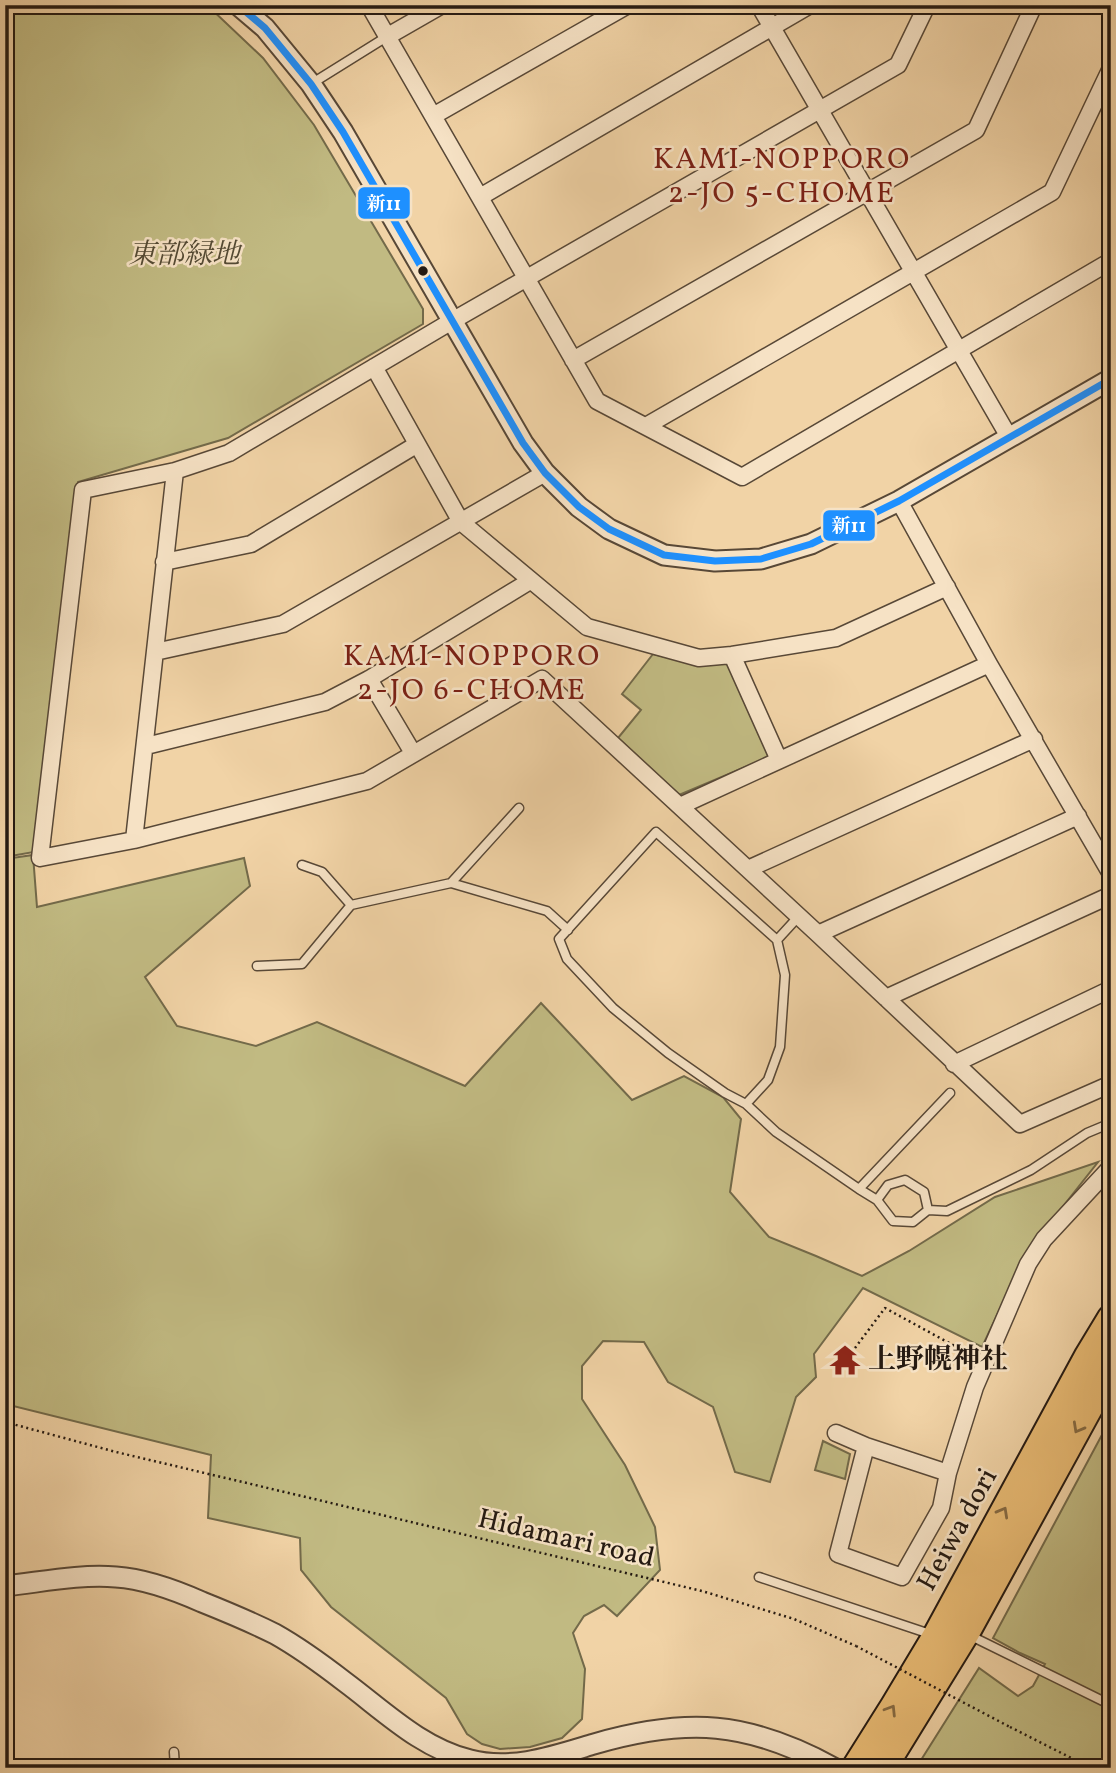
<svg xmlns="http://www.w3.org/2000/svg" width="1116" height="1773" font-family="Vollkorn,'Noto Serif JP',serif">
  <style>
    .green { fill: #c1ba82; stroke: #736a4a; stroke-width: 2 }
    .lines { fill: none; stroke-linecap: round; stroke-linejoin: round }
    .service-casing { stroke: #584837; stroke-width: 11 }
    .minor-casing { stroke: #584837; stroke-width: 19 }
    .tertiary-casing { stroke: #584837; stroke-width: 23 }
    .trunk-casing { stroke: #251a12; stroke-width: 30 }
    .path { stroke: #251a12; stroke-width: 2.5; stroke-dasharray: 2 3.5; stroke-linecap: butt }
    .service { stroke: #f6e2c5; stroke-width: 8 }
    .minor { stroke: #f6e2c5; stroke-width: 16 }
    .tertiary { stroke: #f6e2c5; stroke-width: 19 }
    .trunk { stroke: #e8ba73; stroke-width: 26 }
    .path-bridge { stroke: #251a12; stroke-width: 2.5; stroke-dasharray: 2 3.5; stroke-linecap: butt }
    .bus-1-casing { stroke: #f6e2c5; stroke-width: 12 }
    .bus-1 { stroke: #1e90ff; stroke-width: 7 }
    .oneway { stroke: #866a42 }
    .bus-dot { fill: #251a12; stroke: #f6e2c5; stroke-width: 2.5 }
    .labels { text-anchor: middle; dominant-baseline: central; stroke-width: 5; stroke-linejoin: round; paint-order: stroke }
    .park-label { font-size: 28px; font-style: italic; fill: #544a34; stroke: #f6e2c5 }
    .poi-label { font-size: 28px; font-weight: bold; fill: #251a12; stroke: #f6e2c5; text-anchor: start }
    .street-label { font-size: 28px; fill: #251a12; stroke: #f6e2c5 }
    .neighbourhood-label { font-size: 30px; letter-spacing: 2px; fill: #7a1f14; stroke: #f6e2c5 }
    .line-badge { stroke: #f6e2c5; stroke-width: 2.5 }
    .badge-label { font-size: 19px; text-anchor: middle; font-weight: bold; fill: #fff }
  </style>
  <rect width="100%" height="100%" fill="#f1d3a6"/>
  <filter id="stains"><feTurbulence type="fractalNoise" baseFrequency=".00286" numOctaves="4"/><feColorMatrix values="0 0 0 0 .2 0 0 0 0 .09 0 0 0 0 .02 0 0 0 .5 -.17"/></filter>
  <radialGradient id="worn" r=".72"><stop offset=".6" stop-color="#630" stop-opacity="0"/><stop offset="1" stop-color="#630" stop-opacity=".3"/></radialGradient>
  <path class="green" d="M5,5H207L263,58L314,125L423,309V324L228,438L78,482L34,852L5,857Z
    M653,654L695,664L726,661L769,757L679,795L618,738L641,710L622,694Z
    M33,855L37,907L244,858L250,886L145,977L177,1026L256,1046L317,1022L465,1086L541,1003L632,1100L684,1076L723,1097L741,1119L730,1192L769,1237L816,1256L862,1276L909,1251L995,1197L1098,1162L1027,1252L982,1347L863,1288L814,1354L816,1377L796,1397L770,1482L735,1472L713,1407L668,1382L644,1342L603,1341L582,1366V1399L625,1465L655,1527L660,1570L617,1616L604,1605L584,1616L573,1633L585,1669L582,1719L562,1738L530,1747L500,1749L482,1744L467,1734L446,1698L331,1607L301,1570L300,1538L208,1518L211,1455L5,1404V859Z
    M1111,1418V1768H916L979,1668L1018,1696L1033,1686L1045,1664L1020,1653L993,1638Z
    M823,1441L850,1454L845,1479L815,1470Z"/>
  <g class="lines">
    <g class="service-casing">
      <path id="service" d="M311,84L388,36
        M302,865L322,872L351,905L451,883L547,911L568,930
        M451,883L519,808
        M777,940L656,832L559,939L567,959L613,1008L668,1053L725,1093L746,1104L776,1132L859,1189L950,1093
        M257,966L302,964L351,905
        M746,1104L768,1080L780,1047L785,975L777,940L799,916
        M859,1189L877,1200
        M928,1210L924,1192L905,1180L888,1185L877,1200L893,1221L913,1222L928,1210L947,1211L1031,1170L1087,1133L1111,1123
        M759,1577L933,1635
        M969,1635L1111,1705
        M174,1752L175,1768"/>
    </g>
    <g class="minor-casing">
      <path id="minor" d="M369,5L597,401L742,477L1111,261
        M759,5L1009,437
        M927,5L898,65L452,321L229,453L175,471L83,490L40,858L134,840L367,781L542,679L818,934L1020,1124L1111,1084
        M1107,5L1111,8
        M388,36L442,5
        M433,116L628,5
        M480,197L810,5
        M573,360L976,130L1034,5
        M374,367L461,522L587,627L699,658L732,655L836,638L947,587
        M646,426L1052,192L1111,68
        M899,501L989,664L1111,874
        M164,562L251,544L416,445
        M155,652L283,624L545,473
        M732,655L779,760
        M369,679L413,753
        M146,746L325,702L369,679L530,581
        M680,806L989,664
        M134,840L175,471
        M748,869L1034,739
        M818,934L1078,816
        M886,998L1111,895
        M954,1064L1111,989
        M836,1433L866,1446L948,1473
        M866,1446L838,1554L902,1577L941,1508L948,1473L975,1387L1028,1264L1044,1239L1111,1167"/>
    </g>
    <g class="tertiary-casing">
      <path id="tertiary" d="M238,5L265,28L311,84L343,132L523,443L545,473L579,507L609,529L664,555L715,561L761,559L811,544L899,501L1111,379
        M5,1586C42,1582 79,1574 116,1577C146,1579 175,1590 202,1602C227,1612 251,1622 275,1634C300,1648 323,1665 345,1682C384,1711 421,1748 470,1760C512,1771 554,1756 594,1744C687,1717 748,1721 834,1768"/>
    </g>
    <g class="trunk-casing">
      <path id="trunk" d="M855,1768L894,1706L936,1636L1088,1356L1111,1318
        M883,1768L966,1633L1111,1368"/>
    </g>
    <path class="path" d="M855,1348L885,1308L973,1356
      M5,1422L116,1452L702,1591L794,1619L856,1646
      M1010,1727L1091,1768"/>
    <use href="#service" class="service"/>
    <use href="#minor" class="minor"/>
    <use href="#tertiary" class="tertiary"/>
    <use href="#trunk" class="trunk"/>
    <path class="path-bridge" d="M856,1646L1010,1727"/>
    <g class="bus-1-casing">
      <path id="bus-1" d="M238,5L265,28L311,84L343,132L523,443L545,473L579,507L609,529L664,555L715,561L761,559L811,544L899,501L1111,379"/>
    </g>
    <use href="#bus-1" class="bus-1"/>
  </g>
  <defs><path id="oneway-chevron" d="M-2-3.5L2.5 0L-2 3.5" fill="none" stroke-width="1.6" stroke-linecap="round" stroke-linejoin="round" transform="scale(1.75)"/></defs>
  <g class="oneway">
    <use href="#oneway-chevron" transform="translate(1078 1428) rotate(119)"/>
    <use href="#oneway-chevron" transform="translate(1003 1512) rotate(-61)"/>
    <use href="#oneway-chevron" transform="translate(891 1710) rotate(-58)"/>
  </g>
  <defs>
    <g id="temple-bare" transform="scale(2.415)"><path d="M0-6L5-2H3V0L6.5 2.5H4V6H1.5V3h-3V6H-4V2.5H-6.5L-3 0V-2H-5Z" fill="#8f2418" stroke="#f6e2c5" stroke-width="2.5" paint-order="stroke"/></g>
  </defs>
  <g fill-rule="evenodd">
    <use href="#temple-bare" x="845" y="1360"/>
  </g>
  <circle class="bus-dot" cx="423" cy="271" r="6"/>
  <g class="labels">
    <g class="park-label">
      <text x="184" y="255">東部緑地</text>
    </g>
    <g class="poi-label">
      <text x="868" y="1360">上野幌神社</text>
    </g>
    <g class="street-label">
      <text transform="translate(958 1530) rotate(-61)">Heiwa dori</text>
      <text transform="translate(566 1539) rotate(13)">Hidamari road</text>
    </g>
    <g class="neighbourhood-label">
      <text x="782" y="160">KAMI-NOPPORO<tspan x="782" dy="34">2-JO 5-CHOME</tspan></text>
      <text x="472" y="657">KAMI-NOPPORO<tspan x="472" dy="34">2-JO 6-CHOME</tspan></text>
    </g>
  </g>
  <g class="line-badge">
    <rect x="357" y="186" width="54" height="34" rx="7" fill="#1e90ff"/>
    <rect x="822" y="509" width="54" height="33" rx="7" fill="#1e90ff"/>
  </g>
  <g class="badge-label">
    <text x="384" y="210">新11</text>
    <text x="849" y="532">新11</text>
  </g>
  <rect width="1116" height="1773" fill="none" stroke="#f1d3a6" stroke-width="28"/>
  <rect x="7" y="7" width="1102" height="1759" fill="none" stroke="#251a12" stroke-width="3.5"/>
  <rect x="14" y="14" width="1088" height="1745" fill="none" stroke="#251a12" stroke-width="2"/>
  <rect width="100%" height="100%" filter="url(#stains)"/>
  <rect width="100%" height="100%" fill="url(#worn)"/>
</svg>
